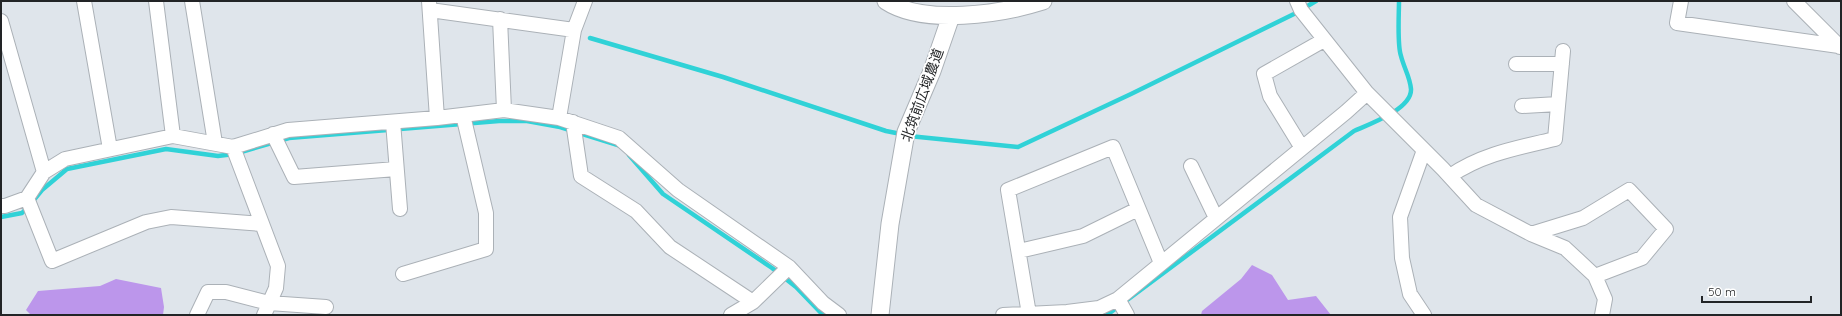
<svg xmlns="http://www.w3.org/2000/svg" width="1842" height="316" font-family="Quicksand,'Noto Sans JP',sans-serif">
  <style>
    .forest { fill: #bc96eb }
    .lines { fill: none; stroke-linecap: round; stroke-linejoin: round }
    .stream { stroke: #30d2d7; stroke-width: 4.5 }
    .minor-casing { stroke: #abb1b7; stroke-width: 16 }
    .tertiary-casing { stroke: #abb1b7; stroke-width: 19 }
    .minor { stroke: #fff; stroke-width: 14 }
    .tertiary { stroke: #fff; stroke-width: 17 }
    .labels { text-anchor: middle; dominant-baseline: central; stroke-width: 3.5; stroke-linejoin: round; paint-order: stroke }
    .street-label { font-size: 14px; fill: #222426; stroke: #fff }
  </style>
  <rect width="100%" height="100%" fill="#dfe5eb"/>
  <path class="forest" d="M1252,265L1272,275L1288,300L1316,296L1331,315H1201L1202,311L1241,279Z
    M116,279L161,288L164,307L163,315H31L26,310L38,291L100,286Z"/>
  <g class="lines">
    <path class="stream" d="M590,38L723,77L886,131L901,134
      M909,136L1018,147L1131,94L1294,14L1316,1
      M241,152L289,138L499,121H527L560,127L621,146
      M629,155L663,194L772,268L796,287L823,315
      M33,201L42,190L67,169L166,149L218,156L234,154
      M1,217L22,213L28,207
      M1107,315L1354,131C1370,124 1412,109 1411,89C1410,77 1404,68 1401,56C1397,45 1399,14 1399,1"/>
    <g class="minor-casing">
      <path id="minor" d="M84,1L110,149
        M156,1L173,136
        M192,1L215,143
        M429,1L437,118
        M1297,1L1301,10L1367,93L1443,169L1476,205L1531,234L1565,248L1595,276L1605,299L1602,315
        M1681,1L1677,23L1839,46
        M1794,1L1840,47
        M430,10L574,30
        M500,19L504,110
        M1,21L44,172
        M1516,64H1562
        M1522,106L1558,104
        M559,118L574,30L585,1
        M393,122L400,209
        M573,122L581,176L636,211L670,247L753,302
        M273,134L294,177L396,169
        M233,147L278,266L276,288L264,315
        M1302,148L1270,96L1264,74L1324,40
        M1191,166L1216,218
        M1450,176C1482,154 1517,148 1555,139L1563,51
        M27,198L52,261L146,222L171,217L262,224
        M1,206H5L27,198L44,172L65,159L173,136L233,147L288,130L437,118L504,110L559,118L619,138L678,190L789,267L823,303L839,315
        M1531,234L1583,218L1629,190L1666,229L1642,258L1595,276
        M1019,251L1083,236L1138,209
        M403,274L486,249V213L463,115
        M1118,299L1127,315
        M1029,314L1008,190L1113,147L1161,263
        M197,315L208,292H226L269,303L326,307
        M731,315L753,302L789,267
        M1003,315L1067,312L1099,308L1118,299L1346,112L1367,93
        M1424,315L1410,294L1402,258L1400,217L1424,150"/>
    </g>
    <g class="tertiary-casing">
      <path id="tertiary" d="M886,1C924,26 1002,14 1043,1
        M880,315L890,224L906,132L932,71L951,16"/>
    </g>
    <use href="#minor" class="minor"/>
    <use href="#tertiary" class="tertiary"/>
  </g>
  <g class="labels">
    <g class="street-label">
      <text transform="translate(922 95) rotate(-70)">北筑前広域農道</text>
    </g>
  </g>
  <rect width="1842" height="316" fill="none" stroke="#222426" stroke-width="4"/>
  <path d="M1702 296v6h109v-6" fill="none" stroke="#222426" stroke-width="2"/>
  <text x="1708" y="296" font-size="12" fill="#222426" stroke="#ffffff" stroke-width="3" paint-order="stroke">50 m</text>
</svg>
